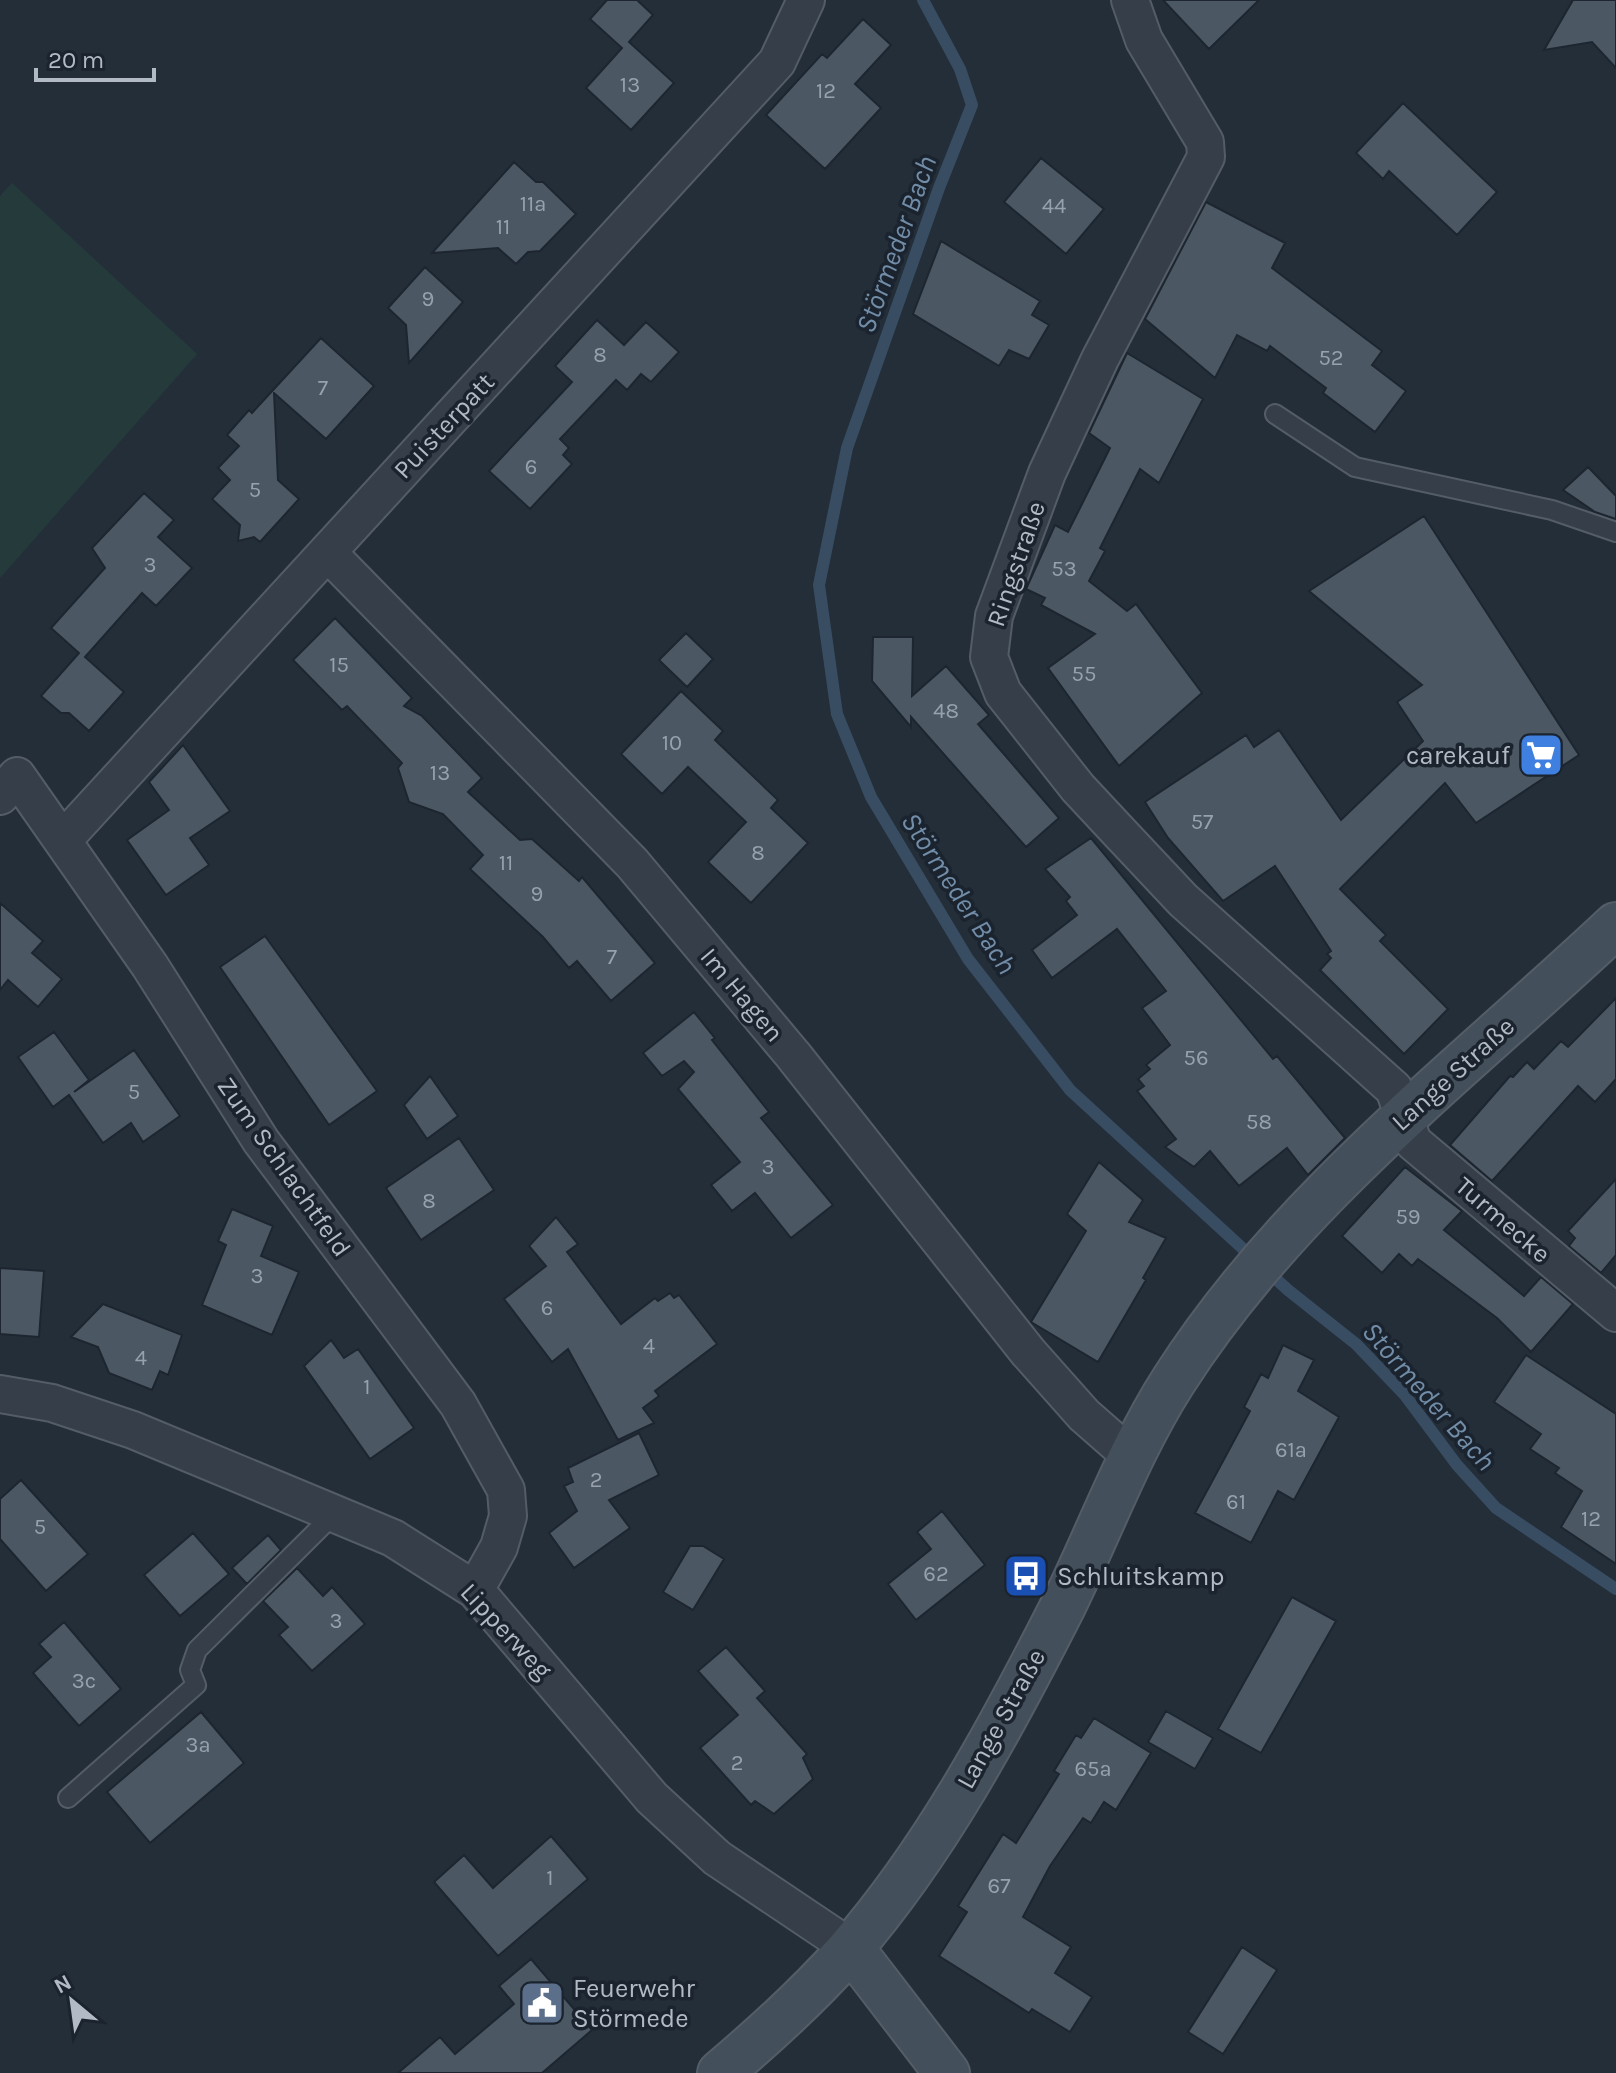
<svg xmlns="http://www.w3.org/2000/svg" width="1616" height="2073" font-family="Karla,sans-serif">
  <style>
    .green { fill: #253b3b }
    .lines { fill: none; stroke-linecap: round; stroke-linejoin: round }
    .stream { stroke: #394d62; stroke-width: 12 }
    .building { fill: #4b5864; stroke: #1d2630; stroke-width: 2 }
    .service-casing { stroke: #545d67; stroke-width: 22 }
    .minor-casing { stroke: #545d67; stroke-width: 40 }
    .secondary-casing { stroke: #545d67; stroke-width: 48 }
    .service { stroke: #363f49; stroke-width: 18 }
    .minor { stroke: #363f49; stroke-width: 36 }
    .secondary { stroke: #444f5c; stroke-width: 44 }
    .labels { text-anchor: middle; dominant-baseline: central; stroke-width: 7; stroke-linejoin: round; paint-order: stroke }
    .number-label { font-size: 22px; fill: #98a2ad }
    .street-label { font-size: 26px; fill: #b1bac5; stroke: #1b242e }
    .poi-label { font-size: 26px; fill: #b1bac5; stroke: #1b242e; text-anchor: start }
    .water-label { font-size: 28px; font-style: italic; fill: #728da8; stroke: #1b242e }
  </style>
  <rect width="100%" height="100%" fill="#232e39"/>
  <path class="green" d="M12,183L197,354L0,578V196Z"/>
  <g class="lines">
    <path class="stream" d="M923,0L960,69L972,105L939,188L847,448L819,585L837,714L871,797L968,959L1070,1090L1288,1290L1356,1344L1404,1394L1457,1465L1496,1508L1616,1589"/>
  </g>
  <path class="building" d="M607,0H637L653,15L629,42L674,83L631,130L586,88L622,48L590,19Z
    M1163,0H1259L1209,49Z
    M1573,0H1616V68L1592,42L1544,50Z
    M863,19L891,45L855,84L881,108L825,169L766,115L822,54L827,58Z
    M1403,103L1497,192L1457,235L1389,171L1383,179L1356,153Z
    M1041,158L1104,209L1066,254L1004,202Z
    M514,162L536,182H543L576,214L540,251L528,252L516,264L498,248L432,253Z
    M1206,202L1285,243L1272,268L1382,351L1372,365L1406,391L1375,432L1323,393L1326,388L1270,346L1267,351L1237,335L1215,378L1145,319Z
    M941,241L1040,301L1032,315L1049,325L1029,359L1009,350L999,366L913,314Z
    M425,267L463,302L409,363L406,325L388,308Z
    M597,320L624,345L646,322L679,352L651,382L641,374L627,390L616,380L560,439L569,448L563,455L572,464L530,509L489,471L572,382L555,366Z
    M321,338L374,386L326,439L274,393L278,480L299,499L260,542L254,537L238,541L240,525L212,499L230,480L218,468L239,446L227,435L249,410L252,413Z
    M1127,353L1203,399L1159,483L1140,469L1100,548L1105,551L1089,581L1127,611L1136,604L1202,693L1119,766L1048,668L1095,634L1041,605L1045,598L1026,589L1055,525L1068,532L1110,448L1089,433Z
    M1588,467L1616,496V519L1595,512L1563,490Z
    M144,493L174,520L158,537L192,568L156,606L142,593L85,657L124,692L89,731L69,713H61L41,696L79,653L51,628L105,568L92,548Z
    M1424,516L1579,755L1476,823L1445,783L1340,889L1386,935L1380,941L1448,1009L1404,1054L1320,970L1331,958L1327,954L1331,951L1275,866L1223,901L1168,838L1145,802L1246,735L1254,747L1279,730L1341,820L1423,741L1397,702L1422,685L1309,591Z
    M335,618L412,698L404,706L422,716L482,778L468,792L520,840L532,839L579,881L582,877L655,963L611,1001L577,961L569,968L543,937L470,869L483,855L443,814L409,802L398,768L402,763L347,706L342,710L293,660Z
    M686,633L713,659L687,687L659,660Z
    M873,637H913L912,696L946,666L989,715L978,724L1059,818L1026,847L911,717V727L872,681Z
    M681,691L723,731L715,740L778,800L771,808L808,843L751,903L708,862L746,822L688,767L662,794L621,754Z
    M183,745L230,811L190,838L209,865L166,895L127,840L169,810L149,782Z
    M1091,838L1273,1059L1277,1056L1345,1138L1308,1175L1287,1148L1239,1186L1210,1151L1194,1167L1165,1147L1176,1139L1137,1091L1144,1086L1138,1079L1150,1069L1146,1065L1170,1045L1142,1008L1166,991L1117,929L1052,978L1032,950L1077,915L1066,901L1070,897L1045,869Z
    M0,903L43,941L32,953L62,979L38,1007L8,980L0,990Z
    M265,936L377,1091L329,1125L220,967Z
    M1616,998V1079L1595,1102L1578,1086L1492,1181L1450,1145L1510,1076L1513,1077L1527,1062L1534,1069L1561,1041L1568,1047Z
    M694,1012L715,1038L712,1040L769,1112L761,1118L833,1205L791,1238L755,1193L732,1211L711,1185L740,1162L678,1089L694,1072L684,1061L662,1076L643,1053Z
    M54,1032L89,1080L74,1092L134,1050L180,1116L143,1142L131,1123L103,1143L69,1095L53,1107L18,1057Z
    M430,1076L458,1116L427,1139L404,1105Z
    M459,1138L494,1190L421,1240L386,1188Z
    M1099,1162L1143,1200L1129,1222L1166,1238L1143,1278L1146,1280L1098,1362L1031,1322L1086,1231L1067,1214Z
    M1405,1167L1462,1211L1444,1230L1524,1296L1541,1277L1573,1304L1531,1352L1497,1318L1418,1259L1412,1266L1399,1254L1382,1273L1342,1236Z
    M1616,1179V1255L1601,1273L1569,1246L1575,1238L1568,1231Z
    M232,1209L273,1226L261,1256L299,1272L272,1335L202,1305L226,1245L218,1241Z
    M556,1217L578,1244L567,1252L621,1324L655,1298L658,1301L670,1293L674,1298L679,1295L717,1344L655,1391L659,1396L643,1408L654,1423L618,1440L568,1349L552,1362L504,1299L546,1266L529,1246Z
    M0,1268L44,1271L39,1337L0,1334Z
    M103,1304L182,1335L168,1375L160,1371L152,1390L109,1373L98,1347L71,1337Z
    M331,1340L344,1358L358,1349L414,1428L370,1459L304,1366Z
    M1283,1345L1314,1360L1298,1391L1339,1417L1294,1500L1278,1491L1251,1543L1195,1513L1250,1411L1244,1407L1261,1374L1268,1378Z
    M1526,1355L1616,1414V1564L1561,1527L1582,1491L1555,1473L1559,1468L1530,1449L1541,1434L1494,1402Z
    M639,1433L659,1475L609,1500L630,1528L574,1568L549,1533L577,1511L564,1486L573,1482L568,1468Z
    M21,1480L88,1554L46,1591L0,1539V1499Z
    M942,1511L985,1565L916,1620L888,1584L931,1549L917,1532Z
    M193,1533L229,1574L180,1616L144,1575Z
    M268,1535L281,1550L247,1584L232,1568Z
    M690,1546H703L724,1559L693,1610L663,1592Z
    M297,1568L323,1596L332,1587L365,1624L312,1671L279,1635L288,1627L263,1601Z
    M1292,1597L1336,1621L1261,1753L1218,1729Z
    M64,1622L121,1689L79,1726L33,1673L51,1657L39,1644Z
    M726,1647L765,1691L757,1698L807,1754L803,1758L813,1779L774,1814L755,1801L751,1805L700,1748L738,1715L698,1671Z
    M1166,1711L1213,1738L1195,1769L1148,1742Z
    M201,1712L244,1763L150,1843L107,1792Z
    M1094,1718L1151,1753L1116,1810L1104,1802L1091,1823L1083,1818L1050,1866L1023,1917L1071,1947L1055,1973L1092,1997L1070,2032L1032,2009L1029,2013L939,1956L967,1912L958,1906L1003,1834L1016,1843L1059,1774L1054,1771L1076,1735L1081,1738Z
    M551,1836L588,1879L498,1956L434,1882L464,1855L493,1888Z
    M1242,1947L1277,1970L1223,2054L1188,2032Z
    M531,1959L592,2030L542,2073H398L440,2037L455,2054L514,2004L499,1986Z"/>
  <g class="lines">
    <g class="service-casing">
      <path id="service" d="M1275,414L1355,467L1552,510L1616,532
        M68,1798L196,1685L190,1670L197,1650L334,1514"/>
    </g>
    <g class="minor-casing">
      <path id="minor" d="M1130,0L1144,40L1205,142L1206,157L1100,359L1047,473L994,616L989,657L1003,693L1078,788L1120,833L1183,900L1394,1089L1413,1142L1616,1313
        M328,553L632,863L793,1055L1028,1352L1084,1415L1133,1458
        M0,796L17,776L150,966L261,1141L458,1404L506,1490L508,1516L499,1547L475,1590
        M63,840L777,62L806,0
        M0,1394L52,1403L133,1430L393,1538L475,1590L652,1798L717,1858L851,1948"/>
    </g>
    <g class="secondary-casing">
      <path id="secondary" d="M851,1948L947,2073
        M720,2073C765,2035 809,1995 848,1951C936,1850 1003,1724 1063,1606C1100,1531 1129,1450 1174,1380C1288,1201 1463,1069 1616,925"/>
    </g>
    <use href="#service" class="service"/>
    <use href="#minor" class="minor"/>
    <use href="#secondary" class="secondary"/>
  </g>
  <defs>
    <g id="supermarket-square" transform="scale(2.3)"><rect x="-9" y="-9" width="18" height="18" rx="4" fill="#3f7fe0" stroke="#1b242e"/><path d="M-6-5.5h2.5l.6 2H6L4.5 2H-2.5L-4.4-4H-6ZM-1.5 3.2a1.3 1.3 0 1 0 .1 0ZM3 3.2a1.3 1.3 0 1 0 .1 0Z" fill="#fff"/></g>
    <g id="bus-square" transform="scale(2.3)"><rect x="-9" y="-9" width="18" height="18" rx="4" fill="#1a4fb4" stroke="#1b242e"/><path d="M-5-6H5V4H4V6H2V4H-2V6H-4V4H-5ZM-3.5-4V0h7V-4ZM-3.5 1.2v1.5H-2V1.2ZM2 1.2v1.5H3.5V1.2Z" fill="#fff"/></g>
    <g id="civic-square" transform="scale(2.3)"><rect x="-9" y="-9" width="18" height="18" rx="4" fill="#5c6f8a" stroke="#1b242e"/><path d="M-.6-6.5H3V-4.5H.6V-3L4-1V1h2V6H-6V1h2V-1L-.6-3ZM-1.2 2.5V6h2.4V2.5Z" fill="#fff"/></g>
  </defs>
  <g fill-rule="evenodd">
    <use href="#supermarket-square" x="1541" y="755"/>
    <use href="#bus-square" x="1026" y="1576"/>
    <use href="#civic-square" x="542" y="2003"/>
  </g>
  <g class="labels">
    <g class="number-label">
      <text x="630" y="85">13</text>
      <text x="826" y="91">12</text>
      <text x="533" y="204">11a</text>
      <text x="1054" y="206">44</text>
      <text x="503" y="227">11</text>
      <text x="428" y="299">9</text>
      <text x="600" y="355">8</text>
      <text x="1331" y="358">52</text>
      <text x="323" y="388">7</text>
      <text x="531" y="467">6</text>
      <text x="255" y="490">5</text>
      <text x="150" y="565">3</text>
      <text x="1064" y="569">53</text>
      <text x="339" y="665">15</text>
      <text x="1084" y="674">55</text>
      <text x="946" y="711">48</text>
      <text x="672" y="743">10</text>
      <text x="440" y="773">13</text>
      <text x="1202" y="822">57</text>
      <text x="758" y="853">8</text>
      <text x="506" y="863">11</text>
      <text x="537" y="894">9</text>
      <text x="612" y="957">7</text>
      <text x="1196" y="1058">56</text>
      <text x="134" y="1092">5</text>
      <text x="1259" y="1122">58</text>
      <text x="768" y="1167">3</text>
      <text x="429" y="1201">8</text>
      <text x="1408" y="1217">59</text>
      <text x="257" y="1276">3</text>
      <text x="547" y="1308">6</text>
      <text x="649" y="1346">4</text>
      <text x="141" y="1358">4</text>
      <text x="367" y="1387">1</text>
      <text x="1291" y="1450">61a</text>
      <text x="596" y="1480">2</text>
      <text x="1236" y="1502">61</text>
      <text x="1591" y="1519">12</text>
      <text x="40" y="1527">5</text>
      <text x="936" y="1574">62</text>
      <text x="336" y="1621">3</text>
      <text x="84" y="1681">3c</text>
      <text x="198" y="1745">3a</text>
      <text x="737" y="1763">2</text>
      <text x="1093" y="1769">65a</text>
      <text x="550" y="1878">1</text>
      <text x="999" y="1886">67</text>
    </g>
    <g class="street-label">
      <text transform="translate(444 426) rotate(-47)">Puisterpatt</text>
      <text transform="translate(1016 564) rotate(-71)">Ringstraße</text>
      <text transform="translate(742 995) rotate(50)">Im Hagen</text>
      <text transform="translate(1453 1074) rotate(-42)">Lange Straße</text>
      <text transform="translate(284 1167) rotate(55)">Zum Schlachtfeld</text>
      <text transform="translate(1503 1220) rotate(41)">Turmecke</text>
      <text transform="translate(506 1631) rotate(47)">Lipperweg</text>
      <text transform="translate(1001 1719) rotate(-61)">Lange Straße</text>
    </g>
    <g class="poi-label">
      <text x="1510" y="755" text-anchor="end">carekauf</text>
      <text x="1057" y="1576">Schluitskamp</text>
      <text x="573" y="1988">Feuerwehr<tspan x="573" dy="30">Störmede</tspan></text>
    </g>
    <g class="water-label">
      <text transform="translate(896 244) rotate(-70)">Störmeder Bach</text>
      <text transform="translate(959 893) rotate(57)">Störmeder Bach</text>
      <text transform="translate(1429 1396) rotate(49)">Störmeder Bach</text>
    </g>
  </g>
  <g transform="translate(72 2001) rotate(331)" stroke="#1b242e" stroke-width="6" paint-order="stroke">
  <path d="M0-6L14 30L0 20L-14 30Z" fill="#b1bac5"/>
  <text y="-12" font-size="22" font-weight="bold" text-anchor="middle" fill="#b1bac5">N</text>
  </g>
  <path d="M36 68v12h118v-12" fill="none" stroke="#b1bac5" stroke-width="4"/>
  <text x="48" y="68" font-size="24" fill="#b1bac5" stroke="#1b242e" stroke-width="6" paint-order="stroke">20 m</text>
</svg>
